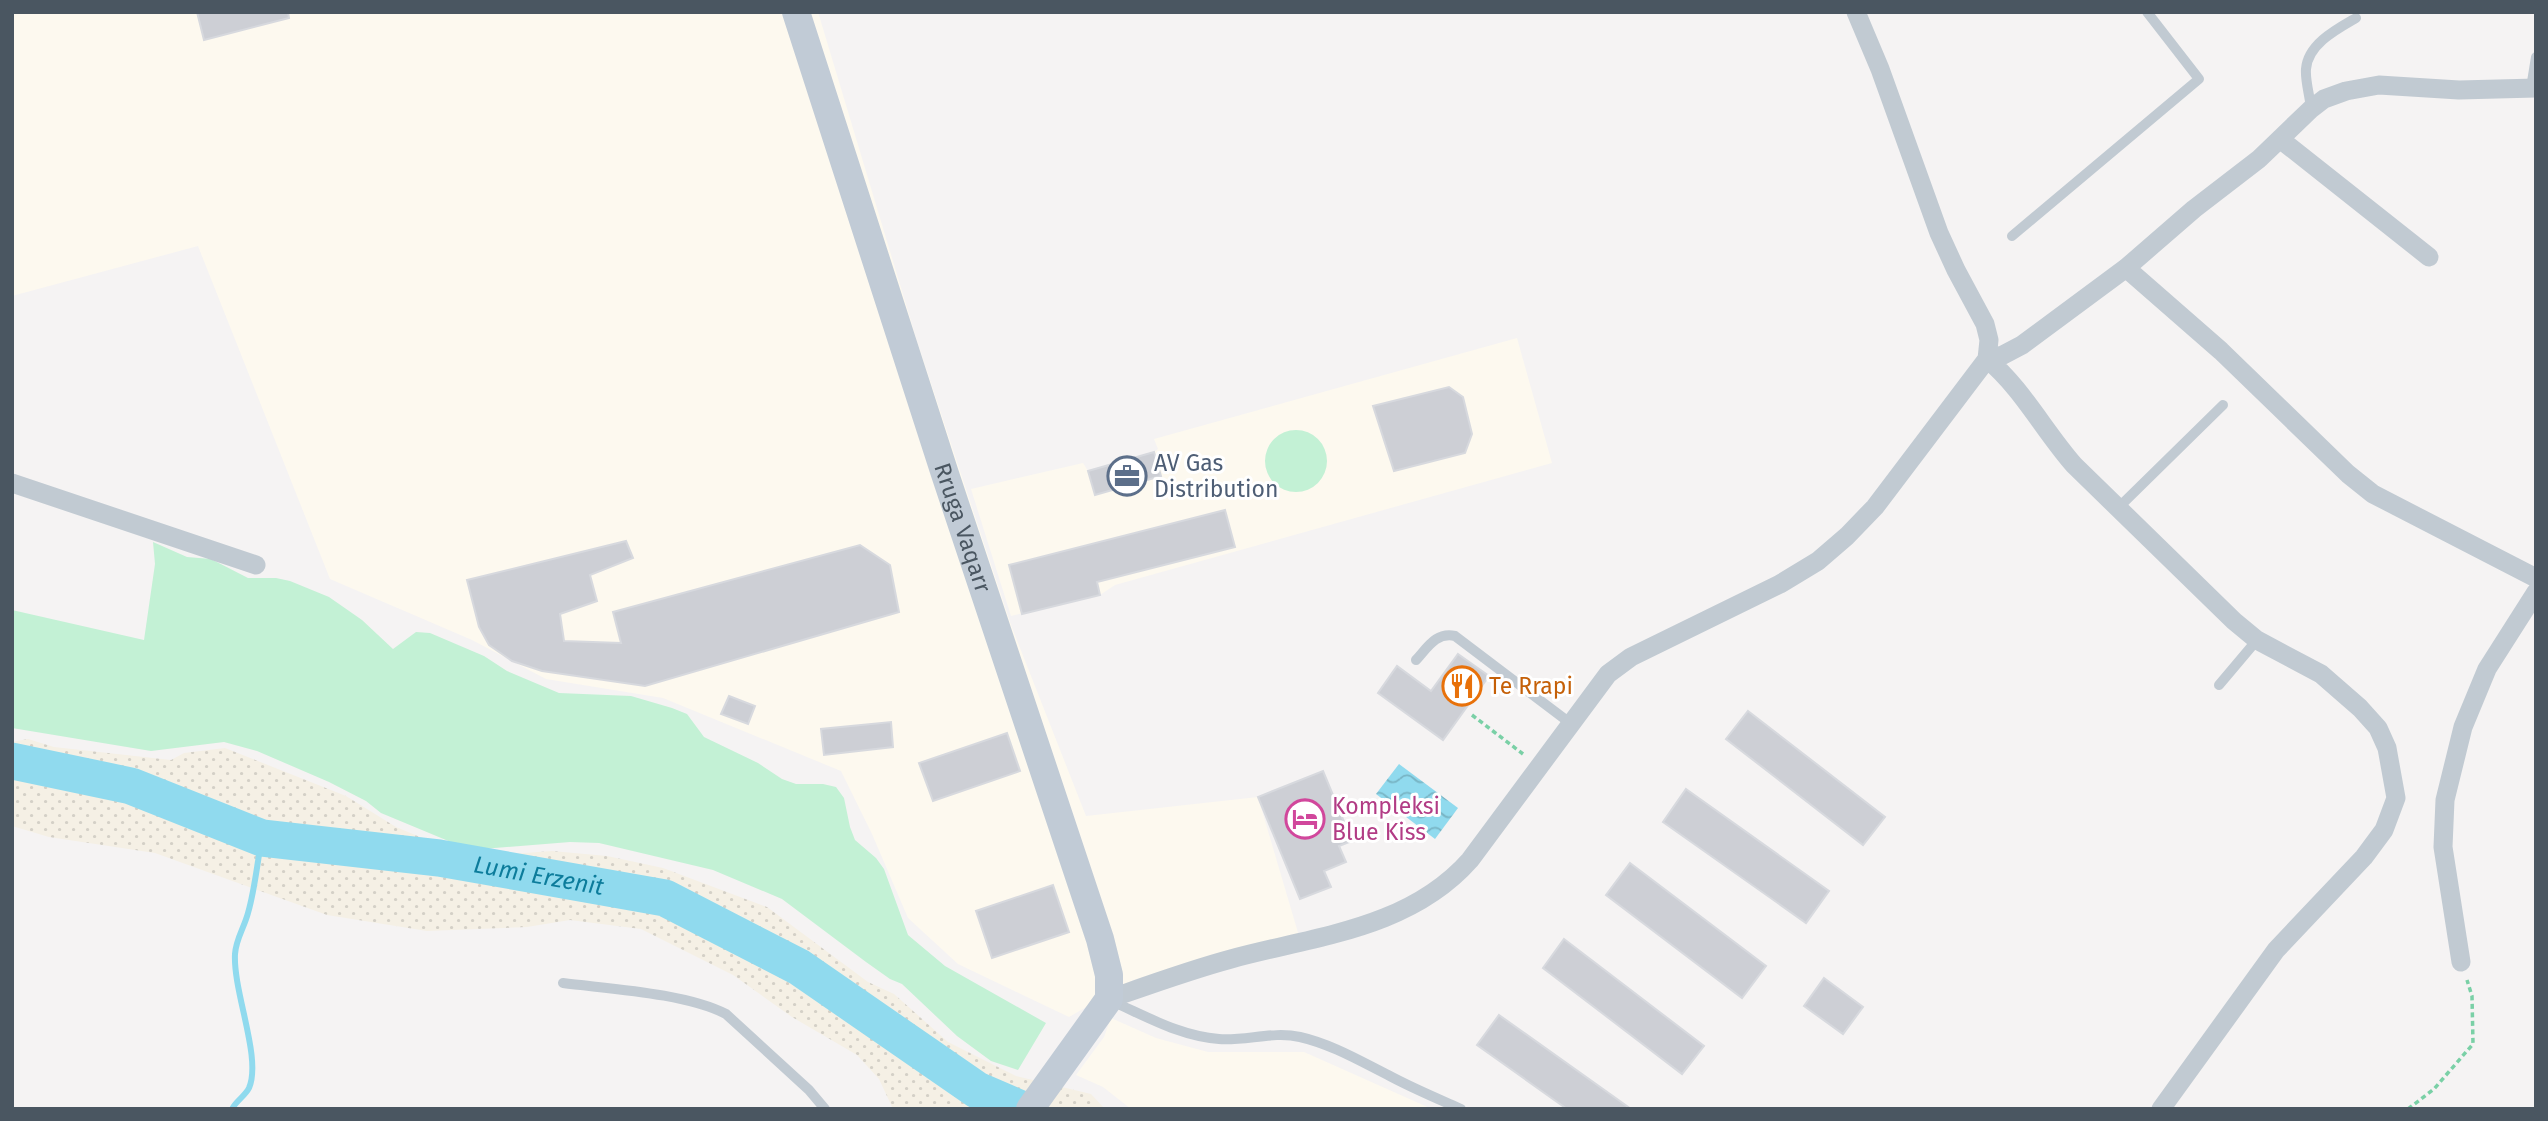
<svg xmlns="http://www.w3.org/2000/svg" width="2548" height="1121" font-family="'Fira Sans',sans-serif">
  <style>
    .commercial { fill: #fdf9ef }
    .green { fill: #c3f1d5 }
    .sand { fill: url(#sand-dots) }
    .water { fill: url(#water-waves) }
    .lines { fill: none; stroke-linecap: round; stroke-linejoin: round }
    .stream { stroke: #90daee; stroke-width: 6 }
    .river { stroke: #90daee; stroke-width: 37 }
    .building { fill: #cdcfd5; stroke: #d7d9de; stroke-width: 2 }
    .path { stroke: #7ad0a6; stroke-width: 3.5; stroke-dasharray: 5 3.5; stroke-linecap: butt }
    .lane { stroke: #c1cad2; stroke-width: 10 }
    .street { stroke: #c1cad2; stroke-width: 19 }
    .secondary { stroke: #c1cbd6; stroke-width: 28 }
    .labels { text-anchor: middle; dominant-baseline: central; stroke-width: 6; stroke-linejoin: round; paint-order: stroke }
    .service-label { font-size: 23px; fill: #4e5e75; stroke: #fff; text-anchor: start }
    .street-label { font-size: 23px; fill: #4a5661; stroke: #fff }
    .food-label { font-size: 23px; fill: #c56008; stroke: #fff; text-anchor: start }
    .hotel-label { font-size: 23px; fill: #b23c85; stroke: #fff; text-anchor: start }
    .water-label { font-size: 24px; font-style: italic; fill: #0c7c9b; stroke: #fff }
  </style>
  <defs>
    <pattern id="sand-dots" width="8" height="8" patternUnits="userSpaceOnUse" patternTransform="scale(1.75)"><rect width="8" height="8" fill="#f5f0e5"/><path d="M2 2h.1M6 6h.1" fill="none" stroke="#d4d0c7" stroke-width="1.8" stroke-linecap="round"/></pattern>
    <pattern id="water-waves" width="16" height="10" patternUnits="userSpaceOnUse" patternTransform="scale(1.75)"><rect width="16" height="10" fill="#90daee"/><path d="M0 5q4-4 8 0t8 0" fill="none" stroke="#78b4c4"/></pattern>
  </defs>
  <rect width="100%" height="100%" fill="#f5f3f3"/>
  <path class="commercial" d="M12,12H818L917,341L1011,625L1086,816L1258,797L1299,936L1133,980L1069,1017L958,964L908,918L872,834L841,771L663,698L546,679L472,640L330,579L198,246L12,296Z
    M1517,338L1552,463L1115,585L1100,595L1011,616L971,489L1083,463L1088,471L1154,452L1158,449L1154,439Z
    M1111,1018L1156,1038L1208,1052H1304L1432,1109H1131L1103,1087L1076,1075L1104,1037Z"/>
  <path class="green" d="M1265 461a31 31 0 1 1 62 0a31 31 0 1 1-62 0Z
    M153,542L187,557L211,559L248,578H276L290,581L329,597L362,620L393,649L416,632L430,633L484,656L507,671L559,693L631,696L672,708L687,714L704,737L758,763L782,779L796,784H823L836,787L844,798L850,827L855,840L876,858L884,869L908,935L945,966L1046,1023L1018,1070L991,1061L957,1036L902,984L890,979L866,962L782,899L713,870L599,843L570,842L470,850L381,813L366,801L329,782L257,751L224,742L151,751L12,728V610L144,640L155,564Z"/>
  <path class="sand" d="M28,739L54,747L171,760L184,753L225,748L346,796L396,827L468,857L552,851L607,856L663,868L767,907L868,982L894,994L948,1042L1016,1076L1091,1094L1105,1109H893L879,1079L857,1055L792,1017L733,975L641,929L570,920L527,927L427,931L327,915L155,853L49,837L12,826V742Z"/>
  <path class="water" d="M1399,764L1458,808L1435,839L1376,794Z"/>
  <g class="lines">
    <path class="stream" d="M232,1109C236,1101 245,1096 249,1088C262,1058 233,992 235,954C236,939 244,928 248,913C255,889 257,863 262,838"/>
    <path class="river" id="s1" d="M12,761L131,786L262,838L439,858L665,898L799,967L977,1090L1021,1109"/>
  </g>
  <path class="building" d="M197,12H288L289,18L204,40Z
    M1449,387L1463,397L1472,434L1465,453L1394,471L1373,406Z
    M1154,452L1161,476L1095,495L1088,471Z
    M1225,510L1235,547L1097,582L1100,595L1022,614L1009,565Z
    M626,541L633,558L590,575L597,601L560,614L564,641L621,643L613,612L860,545L890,565L899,612L645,686L542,671L512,661L489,645L479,627L467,580Z
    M1458,654L1489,676L1443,740L1378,693L1397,666L1431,691Z
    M729,696L755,706L748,724L721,714Z
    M1748,711L1885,817L1863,845L1726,739Z
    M891,722L893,747L824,755L821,729Z
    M1007,733L1020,771L933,801L919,763Z
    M1323,771L1352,841L1339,846L1346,862L1324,871L1331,887L1300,899L1258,797Z
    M1686,789L1829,891L1806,923L1663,822Z
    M1630,863L1766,966L1742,998L1606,895Z
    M1053,885L1069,932L992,958L976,911Z
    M1564,939L1704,1046L1682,1074L1543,968Z
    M1824,978L1863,1007L1843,1034L1804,1006Z
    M1499,1015L1631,1109H1567L1477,1045Z"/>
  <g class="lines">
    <path class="path" d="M1472,715L1523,754
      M2408,1109L2434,1089L2473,1044L2472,996L2467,980"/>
    <path class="lane" d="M2531,88L2536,57
      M2311,109C2310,96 2305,81 2306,69C2308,44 2337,29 2356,18
      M2012,236L2199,79L2147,12
      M2118,508L2223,405
      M1416,660C1428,647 1436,632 1455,636L1570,723
      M2219,685L2257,640
      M563,983C610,989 685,993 726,1014L809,1090L825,1109
      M1109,1000C1146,1016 1179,1036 1219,1039C1246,1041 1273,1031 1300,1037C1331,1044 1360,1061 1388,1075C1412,1088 1436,1098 1461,1109"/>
    <path class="street" d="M2280,139L2429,257
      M2126,268L2221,351L2348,474L2373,494L2536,578
      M1987,359C2022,388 2044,431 2074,465L2234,621L2257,640L2321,674L2360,708L2378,728L2387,748L2396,798L2384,830L2364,857L2276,950L2161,1109
      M1987,359L2003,355L2022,345L2126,268L2194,209L2259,159L2311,109L2324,99L2346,91L2379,85L2459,90L2536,88
      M12,483L256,565
      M2461,962L2443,847L2445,800L2463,727L2487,669L2536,592
      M1109,999C1149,985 1190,970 1231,959C1315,936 1409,929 1470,860L1608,674L1631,657L1780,584L1818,561L1847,536L1875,507L1987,359L1989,340L1985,324L1956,270L1939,233L1880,69L1856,12"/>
    <path class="secondary" id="s2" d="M796,12L945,474L1100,939L1109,975V999L1030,1109"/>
  </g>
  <defs>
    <g id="office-ring" transform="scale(2.0125)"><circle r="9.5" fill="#fff" stroke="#5c6f8a" stroke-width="1.5"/><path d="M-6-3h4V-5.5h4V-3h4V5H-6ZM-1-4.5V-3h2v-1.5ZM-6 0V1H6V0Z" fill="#5c6f8a"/></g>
    <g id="restaurant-ring" transform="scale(2.0125)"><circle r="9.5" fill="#fff" stroke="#e8710a" stroke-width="1.5"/><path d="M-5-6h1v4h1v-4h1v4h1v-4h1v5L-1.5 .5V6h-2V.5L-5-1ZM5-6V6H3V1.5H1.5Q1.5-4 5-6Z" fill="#e8710a"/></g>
    <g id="hotel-ring" transform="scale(2.0125)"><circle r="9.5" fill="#fff" stroke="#d1479c" stroke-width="1.5"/><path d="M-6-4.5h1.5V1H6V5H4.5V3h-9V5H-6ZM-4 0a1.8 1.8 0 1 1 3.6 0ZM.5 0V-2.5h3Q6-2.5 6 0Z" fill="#d1479c"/></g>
  </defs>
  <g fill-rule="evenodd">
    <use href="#office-ring" x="1127" y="476"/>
    <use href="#restaurant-ring" x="1462" y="686"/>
    <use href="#hotel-ring" x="1305" y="819"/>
  </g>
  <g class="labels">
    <g class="service-label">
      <text x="1154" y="463">AV Gas<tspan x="1154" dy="26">Distribution</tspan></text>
    </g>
    <g class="street-label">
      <text stroke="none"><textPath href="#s2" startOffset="542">Rruga Vaqarr</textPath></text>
    </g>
    <g class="food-label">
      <text x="1489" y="686">Te Rrapi</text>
    </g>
    <g class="hotel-label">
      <text x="1332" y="806">Kompleksi<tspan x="1332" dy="26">Blue Kiss</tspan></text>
    </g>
    <g class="water-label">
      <text stroke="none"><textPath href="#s1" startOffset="542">Lumi Erzenit</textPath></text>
    </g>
  </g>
  <rect width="2548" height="1121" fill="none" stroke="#4a5661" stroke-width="28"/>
</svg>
